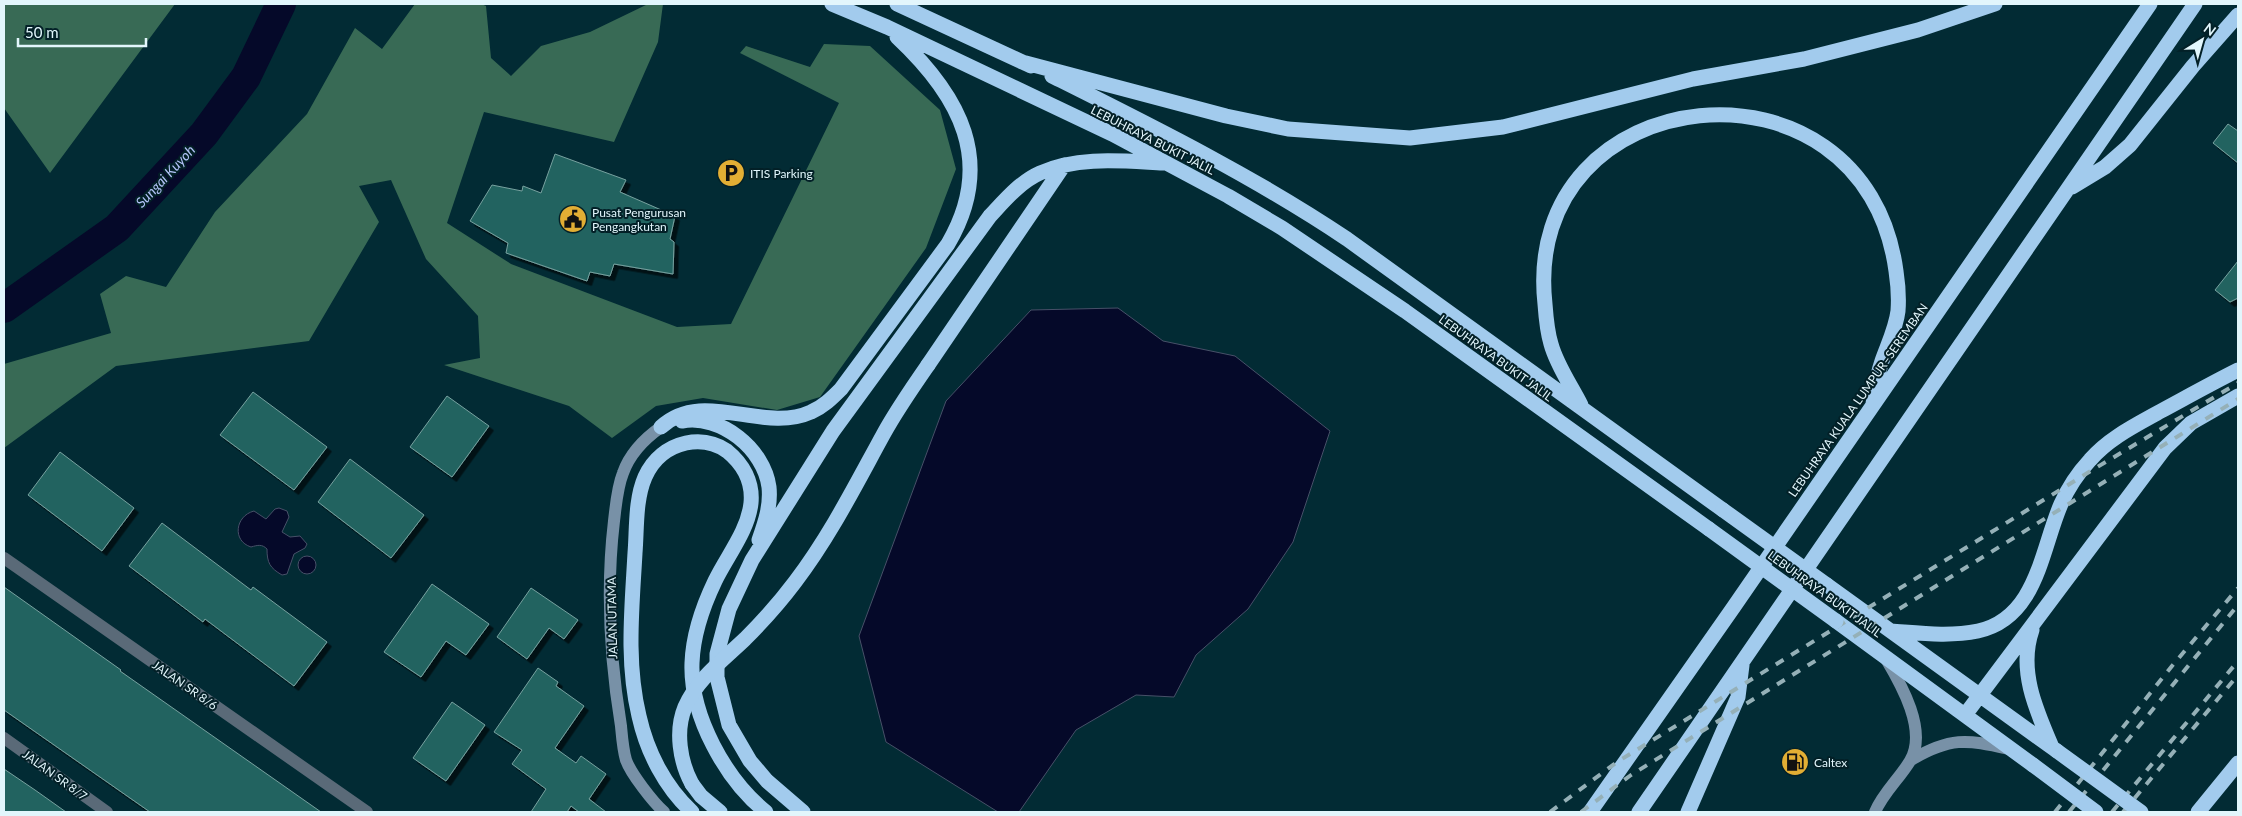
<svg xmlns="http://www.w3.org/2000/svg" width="2242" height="816" font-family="Lato,sans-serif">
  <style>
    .forest { fill: #386a55 }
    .water { fill: #050929; stroke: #475068 }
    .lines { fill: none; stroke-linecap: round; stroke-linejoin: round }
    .river { stroke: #050929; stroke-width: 30 }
    .building { fill: #236461; stroke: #77a19f; filter: url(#shadow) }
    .street { stroke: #5a6a78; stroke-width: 12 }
    .secondary { stroke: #7891a7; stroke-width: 12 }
    .highway { stroke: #a2cbed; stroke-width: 15 }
    .rail { stroke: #95b0b7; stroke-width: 4; stroke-dasharray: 9 9; stroke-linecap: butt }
    .highway-bridge { stroke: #a2cbed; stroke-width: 15 }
    .labels { text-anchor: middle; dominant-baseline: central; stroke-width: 4; stroke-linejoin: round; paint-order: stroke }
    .street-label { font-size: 12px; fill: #e2f6fc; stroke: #032027 }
    .poi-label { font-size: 12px; fill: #e2f6fc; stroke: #032027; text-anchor: start }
    .water-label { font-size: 14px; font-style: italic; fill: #b3c3f8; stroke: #032027 }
  </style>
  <defs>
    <filter id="shadow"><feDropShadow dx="4.5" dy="4.5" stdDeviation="0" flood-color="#0009"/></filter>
  </defs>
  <rect width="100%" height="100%" fill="#022b34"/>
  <path class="forest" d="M4,4H175L50,173L4,108Z
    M415,4H481L486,6L491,58L511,76L541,46L590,32L648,4H663L658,42L614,142L484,112L447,223L511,264L677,327L731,324L839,103L740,53L746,46L810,67L824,44L870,46L940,110L956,169L926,248L820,397L777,410L703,398L656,406L612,438L569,406L444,365L480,358L478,316L426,259L391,180L359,186L379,222L309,341L116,366L4,448V364L111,333L100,294L126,276L166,287L215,212L307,114L355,28L382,49Z"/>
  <path class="water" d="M1118,308L1163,341L1235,356L1330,431L1293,542L1248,609L1196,655L1174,697L1136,695L1076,730L1019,812H998L886,742L859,636L946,401L1031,310Z
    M279,508L287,511L289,517L282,532L290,537L300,536L307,544L305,548L294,554L287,574L282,575C270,568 267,563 267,549C262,544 258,545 251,547C232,541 235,516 254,511L266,519L275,509Z
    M298 565a9 9 0 1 1 18 0a9 9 0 1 1-18 0Z"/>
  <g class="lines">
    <path class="river" d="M4,308L117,228L204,134L246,77L281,4"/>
  </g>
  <path class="building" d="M2228,124L2238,131V163L2213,143Z
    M555,154L626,180L620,192L675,216L670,239L674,242L673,274L614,264L610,276L590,272L587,281L506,253L508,243L470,221L492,185L522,191L523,186L541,193Z
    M2238,261V298L2230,302L2215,290Z
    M253,392L327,447L294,490L220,435Z
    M447,396L489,426L452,477L410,447Z
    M60,452L134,508L102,551L28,495Z
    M350,459L424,515L391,558L318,502Z
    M162,523L251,590L253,587L327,642L294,686L205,619L203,622L129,566Z
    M432,584L489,624L466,655L446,641L421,677L384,652Z
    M4,587L121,670L120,671L321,812H150L4,710Z
    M531,588L578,620L564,639L549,628L527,659L497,637Z
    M538,668L558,682L556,686L584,706L555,748L576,763L581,756L606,774L589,799L606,812H579L571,806L567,812H531L546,789L512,764L522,750L494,732Z
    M452,702L485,725L446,781L413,758Z
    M4,769L35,790L66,812H4Z"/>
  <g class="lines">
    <path class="street" d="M4,558L367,812
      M4,738L107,812"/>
    <path class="secondary" d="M661,427C644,439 630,453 623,473C617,488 616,505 614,521C606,589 610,659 621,726C622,737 623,750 626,760C631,774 653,802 664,812
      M1911,760C1950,737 1966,739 2009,749
      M1875,812C1883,793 1899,779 1910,761C1928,731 1901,684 1886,659"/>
    <path class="highway" d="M832,4L887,27L1112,134L1228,196L1282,228L1405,311L1709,529
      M897,4L1031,66
      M1022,62L1226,116L1288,129L1410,138L1503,127L1693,79L1804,59L1918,30L1995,4
      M1052,76C1152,126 1253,176 1347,239L1723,510
      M2072,187L2105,167L2130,145L2193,66L2238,15
      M928,365L1064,165
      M1581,405C1571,385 1557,366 1551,344C1547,331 1546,318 1545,304C1520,77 1865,40 1896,271C1898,284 1899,298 1898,311C1896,328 1888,344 1882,361C1877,375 1875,389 1873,404
      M682,421C721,414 764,449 769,487C771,506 765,523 759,540
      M661,427C703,388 763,434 811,412C823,407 832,398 841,389L948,244C996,162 960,96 897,37
      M1827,585L2057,751
      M1836,621L2033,765
      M2032,630C2018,670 2036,710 2052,747
      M1891,631C1919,633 1949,637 1978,631C2037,618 2041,550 2061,504C2068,488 2078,473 2090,460C2109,438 2136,425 2161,411C2187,397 2212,383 2238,370
      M1965,715L2165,448L2191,423L2238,396
      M692,784L701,796L720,812
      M692,812C665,787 647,752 639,716C626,662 632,608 635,553C637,529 635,500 645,477C653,459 668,447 686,443C701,440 714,442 727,451C743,464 753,482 751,503C748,531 727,556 715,581C703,606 693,634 692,663C690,716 726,780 766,812
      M803,812L767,781L750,761L729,725L717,677V654L729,609L752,560L833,431L990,216C1005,200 1020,182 1040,173C1078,156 1122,161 1163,163
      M1590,812L1733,608L2150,4
      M1639,812L2195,4
      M1688,812L1738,697L1742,665
      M2198,812L2238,763"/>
    <path class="rail" d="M1550,812L1617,762L2094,469L2238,383
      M1581,812L1631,775L2238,399
      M2055,812L2172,666L2238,588
      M2069,812L2238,605
      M2112,812L2238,661
      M2123,812L2238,675"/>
    <path class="highway-bridge" d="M1723,510L1827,585
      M1709,529L1836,621
      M2057,751L2141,812
      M2033,765L2096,812
      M692,784C680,762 675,731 685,707C697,679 723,660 745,639C763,621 780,602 795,582C830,536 855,486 883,435C896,411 912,388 928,365"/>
  </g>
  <defs>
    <g id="parking-disc" transform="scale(1.4375)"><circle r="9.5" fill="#e2ae34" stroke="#032027"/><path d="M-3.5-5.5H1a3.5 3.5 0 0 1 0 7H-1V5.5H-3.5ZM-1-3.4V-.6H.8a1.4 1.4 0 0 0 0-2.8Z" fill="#111"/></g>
    <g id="civic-disc" transform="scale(1.4375)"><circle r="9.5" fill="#e2ae34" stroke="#032027"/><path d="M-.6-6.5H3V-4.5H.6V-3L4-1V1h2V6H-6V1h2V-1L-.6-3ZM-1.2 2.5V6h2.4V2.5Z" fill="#111"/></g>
    <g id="fuel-disc" transform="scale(1.4375)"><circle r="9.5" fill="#e2ae34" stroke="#032027"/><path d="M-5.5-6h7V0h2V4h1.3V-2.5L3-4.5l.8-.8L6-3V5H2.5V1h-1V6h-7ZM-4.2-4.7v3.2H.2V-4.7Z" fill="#111"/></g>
  </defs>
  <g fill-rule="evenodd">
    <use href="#parking-disc" x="731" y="173"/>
    <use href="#civic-disc" x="573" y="219"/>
    <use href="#fuel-disc" x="1795" y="762"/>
  </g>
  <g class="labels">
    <g class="street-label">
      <text transform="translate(1153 140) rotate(27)">LEBUHRAYA BUKIT JALIL</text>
      <text transform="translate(1496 358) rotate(36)">LEBUHRAYA BUKIT JALIL</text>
      <text transform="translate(1858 400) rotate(-55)">LEBUHRAYA KUALA LUMPUR–SEREMBAN</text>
      <text transform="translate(1825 594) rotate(36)">LEBUHRAYA BUKIT JALIL</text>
      <text transform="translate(612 618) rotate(-91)">JALAN UTAMA</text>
      <text transform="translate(185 685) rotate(35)">JALAN SR 8/6</text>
      <text transform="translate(55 775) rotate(36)">JALAN SR 8/7</text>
    </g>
    <g class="poi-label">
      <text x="750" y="173">ITIS Parking</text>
      <text x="592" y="212">Pusat Pengurusan<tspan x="592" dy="14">Pengangkutan</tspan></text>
      <text x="1814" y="762">Caltex</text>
    </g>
    <g class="water-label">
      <text transform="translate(165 176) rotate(-47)">Sungai Kuyoh</text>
    </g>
  </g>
  <rect width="2242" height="816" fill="none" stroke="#e2f6fc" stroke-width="10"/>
  <g transform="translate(2202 40) rotate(37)" stroke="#032027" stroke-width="4" paint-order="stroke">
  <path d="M0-4L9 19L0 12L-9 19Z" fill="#e2f6fc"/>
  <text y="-8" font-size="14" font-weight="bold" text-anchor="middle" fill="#e2f6fc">N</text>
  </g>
  <path d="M18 38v8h128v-8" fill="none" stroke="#e2f6fc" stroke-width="2.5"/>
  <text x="25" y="38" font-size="15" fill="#e2f6fc" stroke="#032027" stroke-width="4" paint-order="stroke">50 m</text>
</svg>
